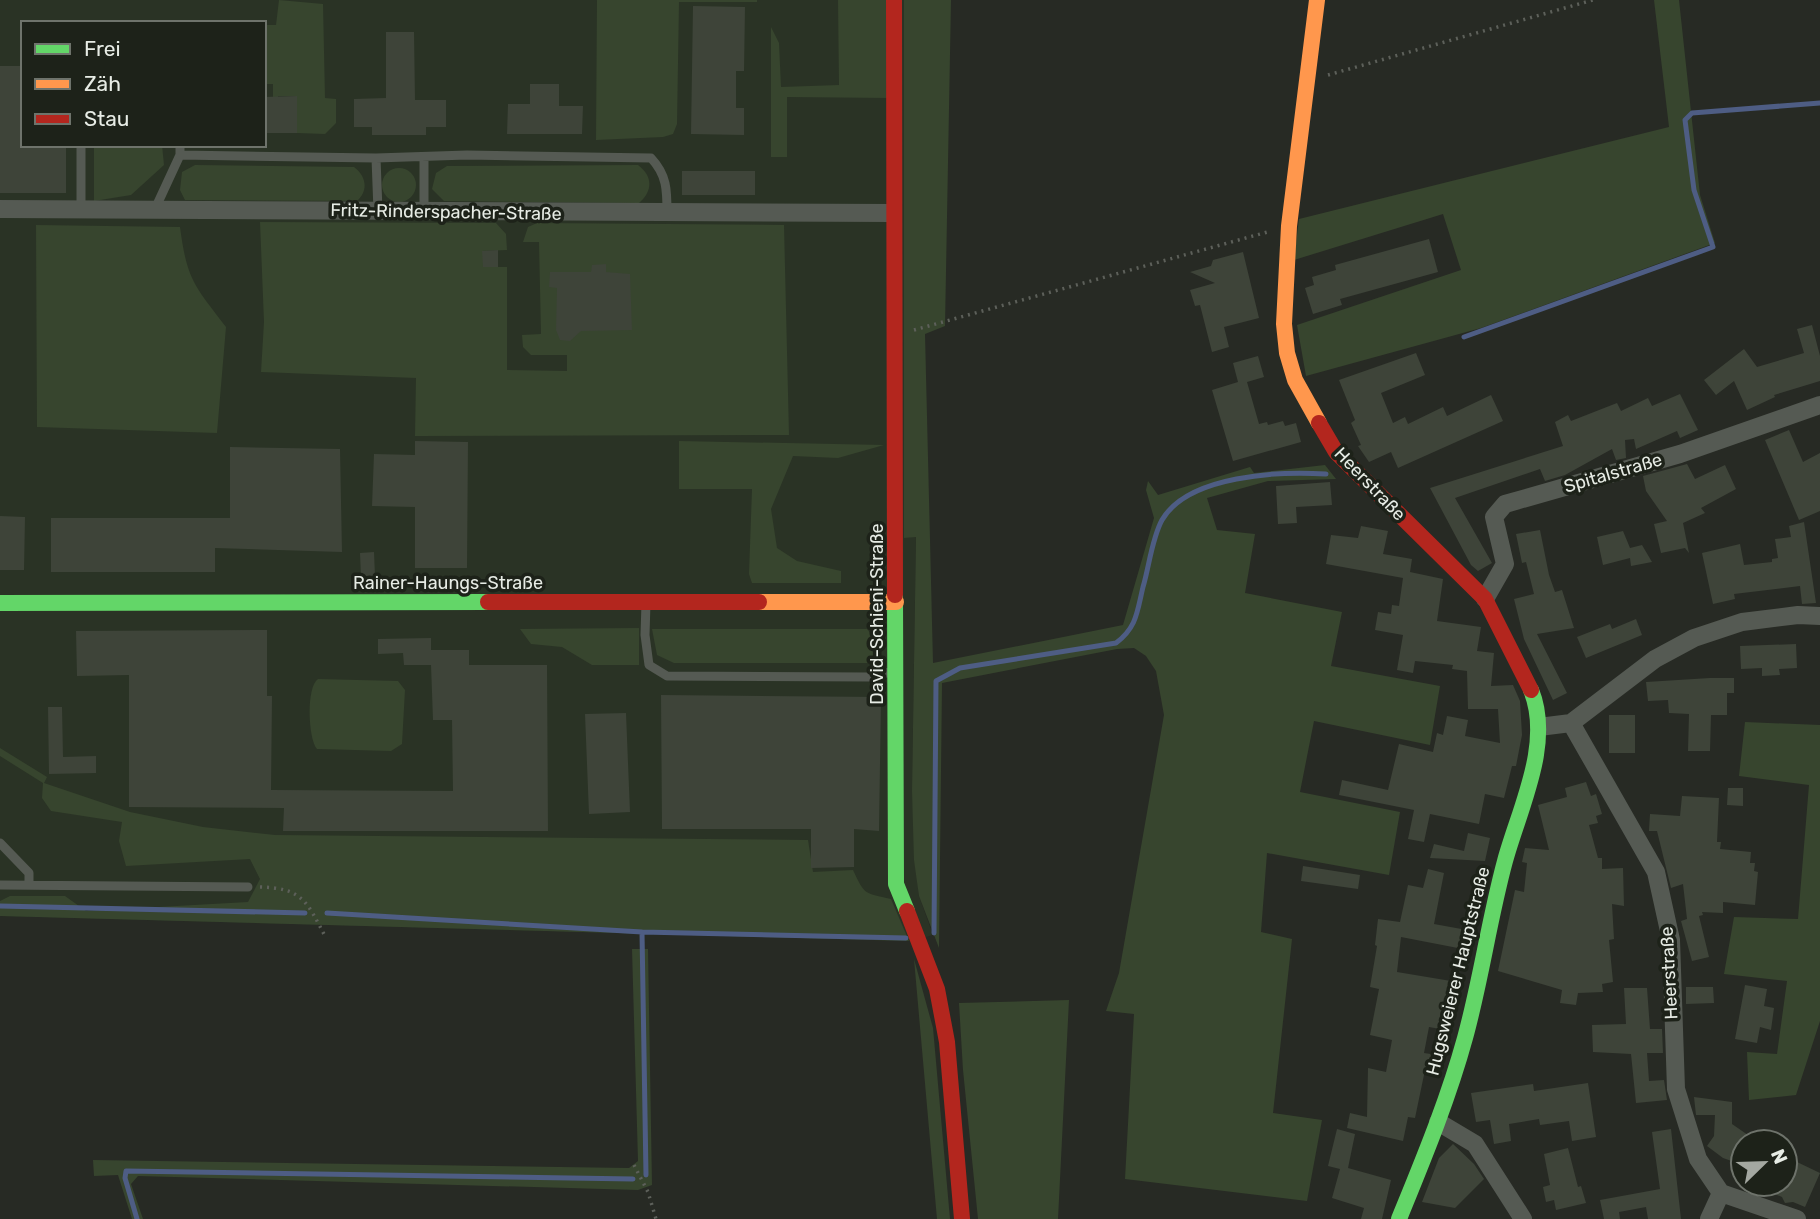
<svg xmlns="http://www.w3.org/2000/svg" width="1820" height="1219" font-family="Rubik,sans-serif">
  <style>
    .built { fill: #2a3325; fill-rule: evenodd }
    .green { fill: #37452e }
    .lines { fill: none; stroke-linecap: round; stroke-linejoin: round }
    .stream { stroke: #4e5d84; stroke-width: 5 }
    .building { fill: #3e4439 }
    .path { stroke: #5d605a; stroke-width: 3.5; stroke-dasharray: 2 5; stroke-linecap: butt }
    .lane { stroke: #555a53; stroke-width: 9 }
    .street { stroke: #555a53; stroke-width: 18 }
    .fast { stroke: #63d668; stroke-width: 16 }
    .slow { stroke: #ff974d; stroke-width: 16 }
    .jam { stroke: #b3261e; stroke-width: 16 }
    .labels { text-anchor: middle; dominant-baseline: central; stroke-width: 7; stroke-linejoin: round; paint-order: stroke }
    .street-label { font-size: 18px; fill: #e7ece5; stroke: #1d2219 }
  </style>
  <rect width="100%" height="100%" fill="#272a24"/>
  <path class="built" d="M0,0H904V538L916,536L912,791L919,896L933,935L911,941L0,916ZM23,23H264V145H23Z"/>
  <path class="green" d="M279,0L323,4L325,98L336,99V123L325,134L297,133L296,96H278V105H273V84H264V25H276Z
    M597,0H757V2H679L677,124L673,134L663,137L596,140Z
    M838,0H889V98L787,97V157H771V27L779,43L781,87L839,85Z
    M904,0H951L945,326L925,334L933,663L1123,625L1154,518L1146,490L1148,481L1158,495L1250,467L1254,473L1325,465L1336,479L1268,481L1207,498L1217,530L1255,534L1245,593L1342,612L1331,666L1440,686L1430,745L1314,721L1300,792L1400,812L1389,875L1267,853L1261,932L1292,939L1273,1113L1322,1120L1307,1201L1125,1179L1134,1014L1106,1011L1119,973L1164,715L1156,671L1146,656L1134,648L1117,649L942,683L939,948L919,896L914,860L912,791L916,537L904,538Z
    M1654,0H1679L1700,195L1715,243L1481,328L1306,376L1297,325L1461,270L1443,214L1294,260L1299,219L1669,127Z
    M94,145H162L164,165L131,195L94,201Z
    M195,165L354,167C366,176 369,190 357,201L185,200L180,190L182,172Z
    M638,165C653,176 653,191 639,203L444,201L432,189L436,173L447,166Z
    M382 185a17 17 0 1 1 34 0a17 17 0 1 1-34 0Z
    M260,222L496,223L506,234L507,250L483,251V267H507V370L567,371V355H531L523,347L522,335L541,334L539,242H523L528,227L537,223L784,225L789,435L415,436L416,378L261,372L264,322Z
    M36,225L180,227C187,280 194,285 226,327L217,433L37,427Z
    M679,441L884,445L838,458L793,456L771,509L777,548L797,561L841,571V583H752L749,574L752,489H679Z
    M639,628V665H592L562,647L531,644L520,629Z
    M652,629H867C875,637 878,652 873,663H674L657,655Z
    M318,679L398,681L405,690L402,744L391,751L317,749C308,739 306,687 318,679Z
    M1745,722L1820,725V1021L1796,1095L1749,1100L1747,1052L1777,1054L1787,981L1724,974L1734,917L1798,919L1809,785L1739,776Z
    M0,748L47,777L44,783L130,812L203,827L275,835L808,840L813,872L853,870C865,896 865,893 891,899L909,941L0,916V901L10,896H65L86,911L248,902L260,879L250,859L126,866L119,841L122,822L51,811L42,798L43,783L0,756Z
    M632,949H648L652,1185L638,1190L138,1176L131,1184L143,1219H132L118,1175L94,1176L93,1160L629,1168L638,1161Z
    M914,959L933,1028L950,1219H937Z
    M1069,1000L1058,1219H978L963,1070L959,1003Z"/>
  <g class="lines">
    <path class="stream" d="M1464,337L1713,247L1694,190L1685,120L1692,113L1820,103
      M0,906L305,913
      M327,913L642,932
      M934,933L936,681L960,668L1116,643C1137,627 1137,612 1143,587C1149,567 1152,538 1162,520C1188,475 1280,471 1326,474
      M646,1175L642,932L906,938
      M137,1219L125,1178L126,1171L633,1179"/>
  </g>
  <path class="building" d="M693,6L745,7L744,71H736V108H744V135L691,134Z
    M386,32H414L415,100H446V127H426V135H372V127H354V99L386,98Z
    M0,66H23V145H66V193H0Z
    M530,84H559V106H583L582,134H507L508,104H530Z
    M297,96V133H264V97Z
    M682,171H755V195H682Z
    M1429,239L1438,272L1340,299L1342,305L1313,314L1305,288L1314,285L1312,277L1336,270L1335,265Z
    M498,250V267H483L482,251Z
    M1243,252L1259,318L1224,327L1229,347L1212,352L1200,305L1195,306L1190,290L1215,283L1190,272L1211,266L1213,260Z
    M606,264V272L630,274L632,330L581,331L570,341L560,340L556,330L557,288L549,287L550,272H591L592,265Z
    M1812,325L1820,356V381L1774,395L1775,397L1747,410L1734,381L1716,395L1704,380L1744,349L1757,367L1804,353L1797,329Z
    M1416,353L1425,375L1381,393L1393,423L1405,417L1408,424L1443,407L1447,416L1491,395L1503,421L1398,468L1391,452L1369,462L1358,446L1361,445L1351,423L1355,420L1339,380Z
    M1258,356L1264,377L1247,382L1259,424L1267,422L1268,425L1283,421L1285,426L1296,423L1301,442L1233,461L1212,390L1238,382L1233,363Z
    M1680,394L1698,430L1680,438L1677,431L1636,449L1634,439L1625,440L1626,458L1616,460L1612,449L1565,475L1545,481L1540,469L1455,498L1492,563L1478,571L1471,565L1430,488L1563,446L1555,422L1568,415L1571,421L1617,403L1621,411L1648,398L1652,406Z
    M1789,430L1803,462L1820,453V511L1799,520L1765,440Z
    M415,441L468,442L467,568H415V507L372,506L374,454L415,455Z
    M230,447L340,449L342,552L215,548V572H51V518H230Z
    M1687,464L1695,479L1725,465L1736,489L1701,508L1705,513L1683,523L1689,553L1685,548L1661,553L1654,524L1667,521L1646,491L1643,476Z
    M1330,482L1332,505L1296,507L1297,523L1278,524L1276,486Z
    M0,516L25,517L24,570H0Z
    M1804,522L1816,603L1802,604L1800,586L1734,594L1735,599L1713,604L1702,553L1740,544L1744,565L1772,562V559L1778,558L1775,539L1791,537L1789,526Z
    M1361,526L1388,531L1383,554L1412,559L1410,572L1443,579L1437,621L1481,627L1477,651L1494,653L1491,686L1513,685L1520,701L1522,735L1516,766H1512L1504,798L1485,794L1479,824L1430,814L1424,842L1408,839L1414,810L1339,795L1342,780L1388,790L1399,744L1433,752L1437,733L1443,735L1447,716L1468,720L1465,736L1500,743L1498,709H1468L1467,671L1452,669L1453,665L1415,661L1413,673L1397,670L1403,635L1375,630L1378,612L1391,614L1392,605L1399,606L1403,578L1326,564L1331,535L1358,538Z
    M1540,530L1549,575L1555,592L1562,590L1574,628L1537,634L1567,693L1553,700L1524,639L1514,599L1534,594L1526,562L1522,563L1516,534Z
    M1623,531L1630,548L1642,545L1652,562L1631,566L1630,558L1603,565L1597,537Z
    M374,552L375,576L361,577L360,553Z
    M1636,619L1642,635L1586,658L1577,637L1610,624L1612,629Z
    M267,630V696H272L271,790L453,791L452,720H433L431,665H404L403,653L378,654V639L431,638V650H469V665H547L548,831H283L284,808L129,807V675L77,676L76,631Z
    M1796,644L1797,668L1779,669L1780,675L1762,676V668L1741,669L1740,646Z
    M1710,678H1734V693H1727V715H1711L1710,751H1688L1689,714L1669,713L1668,700L1648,701L1646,682Z
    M661,695L881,697L879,831L854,829V867L811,868V829H662Z
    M48,707H62L63,757L96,756V773L49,774Z
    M626,713L630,812L589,814L585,714Z
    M1609,715H1635V753H1609Z
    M1586,782L1591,796L1596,794L1602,814L1596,816L1598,823L1589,825L1598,858H1602V869L1623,868L1624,906L1612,904L1614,939L1609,940L1613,982L1602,984L1603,992L1578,993L1576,1005L1560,1003L1562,990L1498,971L1515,890L1524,892L1527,863L1522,862L1525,848L1549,850L1538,805L1567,797L1565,788Z
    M1728,788H1743V806L1727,805Z
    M1682,796L1719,798L1717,842H1721L1720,849L1751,852L1750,863H1755L1754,871L1758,872L1755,905L1723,902V913L1702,912L1703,915L1699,916L1709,957L1692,961L1681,921L1687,919L1683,884L1671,888L1657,831H1649L1650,814L1680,816Z
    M1468,833L1490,838L1485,861L1430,858L1434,844L1464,851Z
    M1303,866L1360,875L1358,889L1301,881Z
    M1428,869L1444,873L1434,924L1467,930L1463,949L1401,937L1397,972L1457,982L1456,986L1460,987L1451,1031L1429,1027L1424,1053L1444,1056L1438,1073L1425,1070L1415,1118L1408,1117L1403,1141L1347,1128L1350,1113L1367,1117L1368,1068L1386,1072L1392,1040L1370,1035L1379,989L1370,987L1377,946L1375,945L1378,919L1400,922L1408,885L1423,888Z
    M1745,985L1767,989L1764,1006L1774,1008L1771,1030L1760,1027L1757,1043L1735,1039Z
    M1686,987H1713L1714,1003L1686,1004Z
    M1624,988H1647L1650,1029H1662L1663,1053H1647L1649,1081L1664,1080L1667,1100L1636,1103L1631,1054L1593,1052L1592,1025L1626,1024Z
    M1588,1083L1596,1137L1572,1141L1569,1121L1540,1125L1539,1119L1509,1124L1511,1141L1494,1144L1490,1120L1476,1122L1471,1093L1533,1084L1534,1091Z
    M1694,1097L1732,1102V1124L1758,1142H1743V1165L1723,1158L1707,1146L1714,1136L1715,1115H1696Z
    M1337,1129L1355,1134L1348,1168L1391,1180L1382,1219H1361L1364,1208L1332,1198L1340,1169L1328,1166Z
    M1671,1129L1681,1219H1648L1646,1207L1619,1212L1620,1219H1604L1600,1200L1660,1189L1652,1132Z
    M1453,1144L1474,1164L1484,1179L1455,1208L1422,1202L1439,1158Z
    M1568,1148L1578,1187L1581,1186L1586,1203L1556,1210L1554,1200L1546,1202L1543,1187L1550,1185L1544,1154Z
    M1797,1162L1820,1173L1805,1207L1793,1202L1785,1203L1782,1197L1753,1185L1787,1184Z"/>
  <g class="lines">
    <path class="path" d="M1328,75L1593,0
      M914,330L1271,231
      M260,887C303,888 307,902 326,938
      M634,1165L648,1192L656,1219"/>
    <path class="lane" d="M180,155L376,158
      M81,209V145
      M155,209L180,155V145
      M378,211L376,158L467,155L651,158C667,175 667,190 667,213
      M424,211V157
      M646,603L645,635L649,665L667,676L870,677L895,671
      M0,843L29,873V885
      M0,885L248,887"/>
    <path class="street" d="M0,209L893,213
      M1485,599L1505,564L1494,517L1505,504L1680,454L1820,405
      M1571,723L1656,872L1671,940L1676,1089L1698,1159L1721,1193
      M1539,727L1571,723L1655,659L1694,638L1742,622L1798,615L1820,616
      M1438,1122L1475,1144L1523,1219
      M1709,1219L1721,1193L1797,1219"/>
    <path class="fast" d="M895,595L896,884L907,911
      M0,603L488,602
      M1399,1219C1423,1160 1448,1100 1465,1038C1481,980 1489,920 1505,861C1519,809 1553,744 1531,690"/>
    <path class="slow" d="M1317,0L1289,226L1284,324L1287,353L1295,380L1319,423
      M759,602H896"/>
    <path class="jam" d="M894,0L895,595
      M1319,423L1336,452L1485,599L1531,690
      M488,602H759
      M907,911L937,989L947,1042L962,1219"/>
  </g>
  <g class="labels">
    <g class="street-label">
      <text transform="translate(446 212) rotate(1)">Fritz-Rinderspacher-Straße</text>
      <text transform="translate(1613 473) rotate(-16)">Spitalstraße</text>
      <text transform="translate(1370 484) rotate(46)">Heerstraße</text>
      <text x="448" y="583">Rainer-Haungs-Straße</text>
      <text transform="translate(877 614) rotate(-90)">David-Schieni-Straße</text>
      <text transform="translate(1458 971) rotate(-76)">Hugsweierer Hauptstraße</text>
      <text transform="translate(1669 973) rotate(-93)">Heerstraße</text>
    </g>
  </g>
  <rect x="21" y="21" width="245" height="126" fill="#1d2219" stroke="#6e736b" stroke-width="2"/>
  <rect x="35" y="44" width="35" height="10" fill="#63d668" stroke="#6e736b" stroke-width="2"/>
  <text x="84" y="56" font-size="21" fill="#e7ece5">Frei</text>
  <rect x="35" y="79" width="35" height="10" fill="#ff974d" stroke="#6e736b" stroke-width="2"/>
  <text x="84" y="91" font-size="21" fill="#e7ece5">Zäh</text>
  <rect x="35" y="114" width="35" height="10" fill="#b3261e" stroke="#6e736b" stroke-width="2"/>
  <text x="84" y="126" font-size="21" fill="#e7ece5">Stau</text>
  <g transform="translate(1764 1163) rotate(67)"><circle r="33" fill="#1d2219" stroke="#6e736b" stroke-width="2"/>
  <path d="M0-5L12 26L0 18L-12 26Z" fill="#a4a8a1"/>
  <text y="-10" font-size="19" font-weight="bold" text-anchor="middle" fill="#e7ece5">N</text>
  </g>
</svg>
